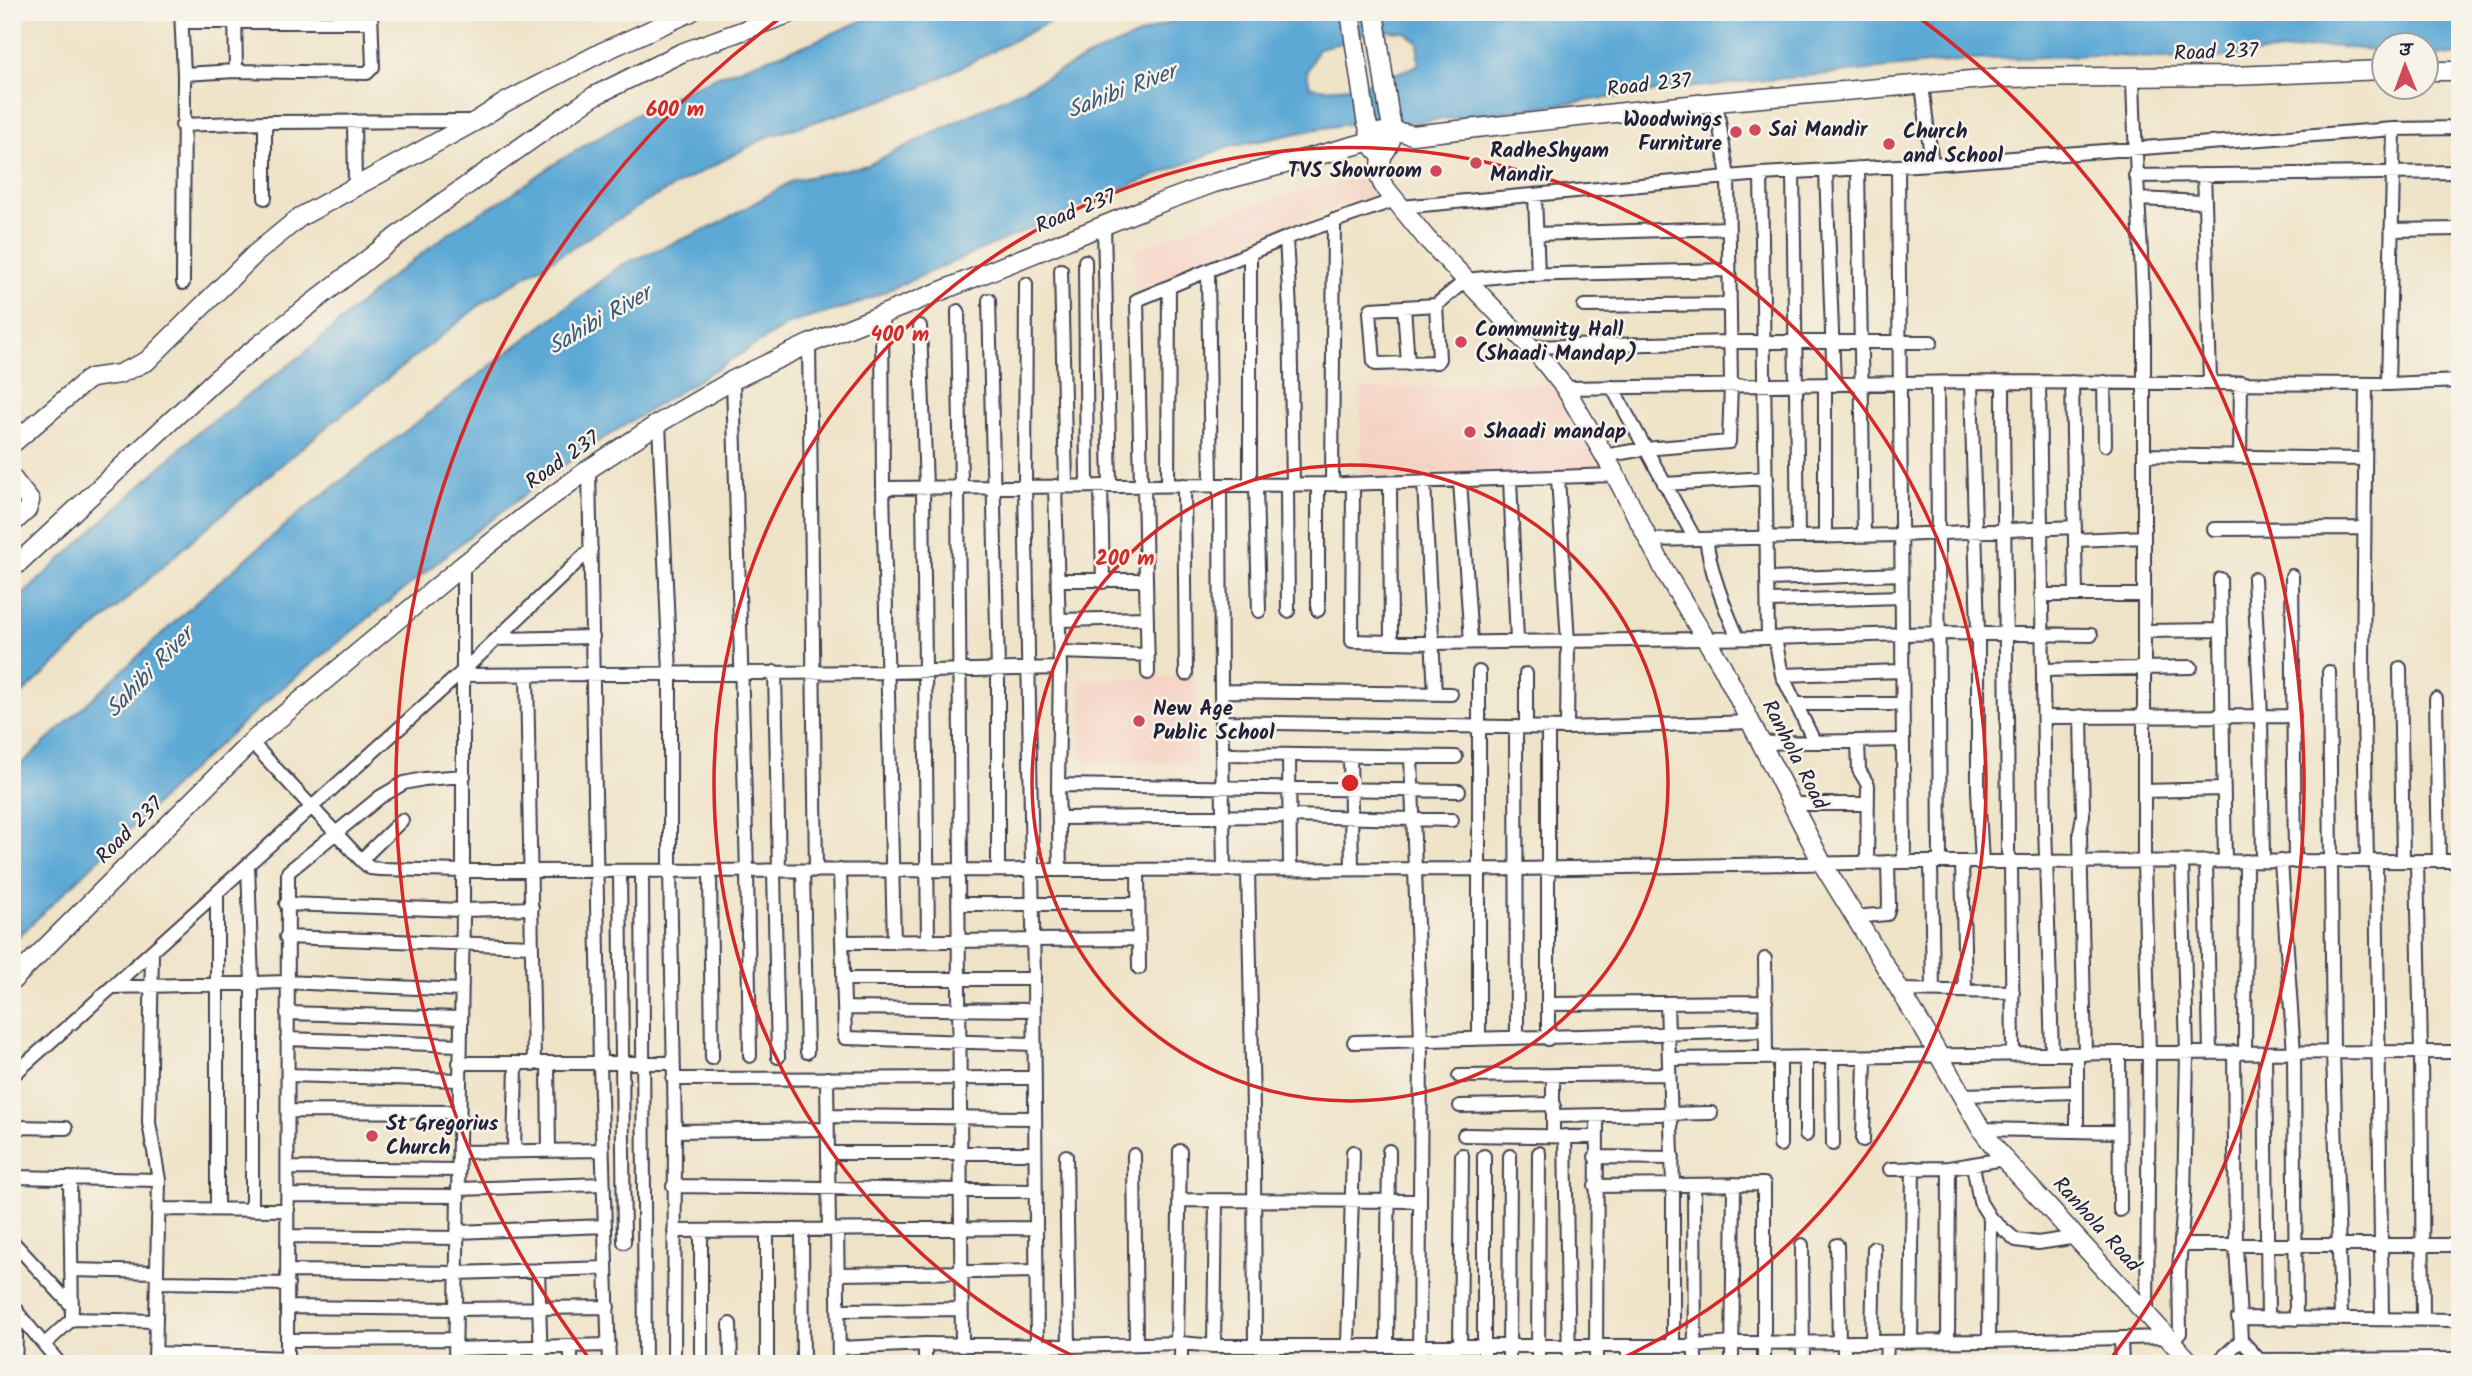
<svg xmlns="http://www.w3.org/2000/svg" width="2472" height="1376" font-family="Kalam,'Playpen Sans Deva',sans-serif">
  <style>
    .built { fill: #f6d2c4 }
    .water { fill: #5da9d5; stroke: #406688; stroke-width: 2; fill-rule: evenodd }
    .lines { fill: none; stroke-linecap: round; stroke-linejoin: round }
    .street-casing { stroke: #413f50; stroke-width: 16 }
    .secondary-casing { stroke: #413f50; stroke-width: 21 }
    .street { stroke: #fff; stroke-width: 12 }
    .secondary { stroke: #fff; stroke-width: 18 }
    .ring { fill: none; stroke: #d62828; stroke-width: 3.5 }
    .poi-dot { fill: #d1495b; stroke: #f7f3e8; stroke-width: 2.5 }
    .labels { text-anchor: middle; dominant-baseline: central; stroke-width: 5; stroke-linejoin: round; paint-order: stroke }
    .street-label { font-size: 21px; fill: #22223b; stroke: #f7f3e8 }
    .poi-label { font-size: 21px; font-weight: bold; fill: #22223b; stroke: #f7f3e8; text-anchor: start }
    .water-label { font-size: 23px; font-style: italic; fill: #3a5879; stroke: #f7f3e8 }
    .centre { fill: #d62828; stroke: #f7f3e8; stroke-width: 3.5 }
    .ring-label { font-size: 21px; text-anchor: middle; font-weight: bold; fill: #d62828; stroke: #f7f3e8; stroke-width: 5; stroke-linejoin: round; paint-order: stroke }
  </style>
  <rect width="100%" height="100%" fill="#f7f3e8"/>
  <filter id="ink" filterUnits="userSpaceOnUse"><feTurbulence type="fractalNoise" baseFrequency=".0143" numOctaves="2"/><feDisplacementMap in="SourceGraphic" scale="14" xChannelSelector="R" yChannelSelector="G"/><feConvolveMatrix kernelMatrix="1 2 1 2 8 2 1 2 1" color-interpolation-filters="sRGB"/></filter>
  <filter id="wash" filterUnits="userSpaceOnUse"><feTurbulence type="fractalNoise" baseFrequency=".00686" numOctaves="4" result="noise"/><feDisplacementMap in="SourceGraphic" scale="28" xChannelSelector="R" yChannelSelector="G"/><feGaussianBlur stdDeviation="1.57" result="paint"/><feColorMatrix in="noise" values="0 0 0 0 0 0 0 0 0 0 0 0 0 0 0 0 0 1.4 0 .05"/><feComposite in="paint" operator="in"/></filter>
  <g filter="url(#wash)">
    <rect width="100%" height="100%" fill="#efe3c7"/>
    <path class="built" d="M1372,175L1380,202L1340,204L1134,291V250L1265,200Z
      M1551,384L1604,475L1361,481V389Z
      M1196,677V763L1083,762L1081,679Z"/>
    <path class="water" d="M882,12H1069L920,88L767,137L656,196L485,301L330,424L193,539L12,703V605L198,432L301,356L387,280L457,227L513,193L557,162L650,106L716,77L808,44Z
      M1214,12H2460V56L2427,54L2426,46H2384V51L2329,46L2198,60L2095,55L1969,60L1676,89L1454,118L1396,124L1361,122L1317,129L1225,148L1107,195L854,305L791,323L586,449L476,531L276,693L193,768L12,943V773L205,594L302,511L621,265L716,225L794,180L868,165L1092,55L1172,21ZM1371,30L1405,32L1418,42V65C1383,79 1349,93 1310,87L1307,72L1318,48L1346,42Z"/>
  </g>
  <g filter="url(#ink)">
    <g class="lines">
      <g class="street-casing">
        <path id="street" d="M181,12L184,74L183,283
          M235,12L236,71
          M182,22H371
          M184,74L236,71L367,73L373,67L371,12
          M2133,78C2135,163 2142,247 2144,332V861L2149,1053L2147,1316
          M1922,85L1932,164
          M354,121L355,186
          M182,125L265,122L472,121
          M1898,166L1904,862
          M1858,168L1864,536
          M1826,171L1834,385
          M1793,172L1798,536
          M1761,174L1768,638
          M2204,175L2205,202
          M2135,176L2460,172
          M1535,195L1538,275
          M265,198V122
          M2138,199L2205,202L2210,382
          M1401,207L1761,174L1932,164L2394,129L2460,128
          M1104,225L1110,486
          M2391,230L2460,229
          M1536,234L1729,228
          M1286,238L1290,310L1293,485
          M1250,253V485
          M1085,261L1087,486
          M1061,270L1066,486
          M1208,271L1211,485
          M1026,284L1025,486L1034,979L1037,1346
          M989,300L998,670V870
          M1436,305L1439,359L1437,362L1376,364L1374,362L1370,312L1371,309L1436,305L1466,280L1513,275L1729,270
          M1584,306L1730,304
          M1404,307L1408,364
          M958,311L961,486
          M882,314L883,488L1344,484L1615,475
          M920,326L926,487
          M809,344L816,871
          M1528,347L1730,342H1931
          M733,380L747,871L750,1056
          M1971,382L1978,633V790L1982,863
          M2072,382L2076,595
          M2104,382L2105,445
          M1937,383L1940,862
          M2003,383C2003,539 2008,695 2008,852L2011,863L2013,1055
          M2039,383L2045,825L2052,1054
          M1825,384V537
          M2366,384L2363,663L2367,861
          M2388,384L2394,129
          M1612,387L1695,539
          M1565,388L1971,382L2388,384L2460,381
          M659,423L670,673V870L675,1131L674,1364
          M2144,455L2365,459
          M1604,456L1644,449L1729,442L1731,384L1728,177L1716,102
          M2240,457L2241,382
          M589,469L600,1064L609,1364
          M1558,477L1568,643L1567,728
          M1510,479L1517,640
          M1460,481L1471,642
          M1424,482L1435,694
          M1390,483L1391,642
          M1332,484L1334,220
          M1353,484L1352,641L1434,643L1768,638L1940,633L2091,635
          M1664,484L1767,478
          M1184,485L1186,674
          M1220,485L1221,691L1224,870
          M1256,485L1259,611
          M1287,485L1288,611
          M1318,485V610
          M958,486L961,870
          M1055,486L1060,668L1058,785L1060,870
          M1101,486L1103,582
          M1141,486L1137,300L1286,238L1395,200
          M1144,486L1148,673
          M1168,486L1169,287
          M923,487L928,941
          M883,488L894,942
          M2214,529L2364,528
          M1706,539C1711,574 1724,606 1738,638
          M1648,540L1900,535L2075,527
          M2077,540L2144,537
          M2292,576L2295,862
          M1767,579L1901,574
          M2220,579L2225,861
          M2254,579L2261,716L2263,860
          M1058,580H1146
          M2041,595H2144
          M1768,601L1901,597
          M1059,620L1147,618
          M2144,631L2221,630
          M1775,638L1782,675L1814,741
          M497,639L593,637
          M1060,652L1148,655
          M2400,668L2403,861
          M2043,670L2191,667
          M775,672L779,871
          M1479,672V1038
          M2329,672L2333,1052L2341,1319
          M1526,674V727
          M464,675L889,672L1060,668
          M527,675L534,1064
          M1782,675L1902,671
          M1221,691L1451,694
          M2436,699L2439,861
          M1796,704H1903
          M2081,716L2083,815L2080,833L2085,1054
          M2044,717L2294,716
          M1221,722L1567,728L1752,722
          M1516,727L1517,1038
          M1548,728V1039
          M1858,741L1859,770L1868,785L1867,862
          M251,742L361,860L370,868L380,869L464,871L1516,869L1904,862L2460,861
          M1762,743L1903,740
          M1222,754L1456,757
          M1289,756L1290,869
          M1350,756L1352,869
          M1411,756L1421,1040L1419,1364
          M1058,785L1459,791
          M2144,791L2224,789
          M1793,804H1868
          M1059,818L1290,816L1452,820
          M361,860L402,820
          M2206,861L2210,1053
          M2281,861L2294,1054L2296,1319
          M2376,861L2382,1318
          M2417,861L2421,1052L2423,1319
          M1931,862L1933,991
          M1962,862L1965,991
          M248,865L252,984V1209
          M840,870L845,1038L1034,1044
          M958,870L962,1346
          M1138,870L1139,968
          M1248,870L1254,1158L1255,1346
          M620,871L624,1242
          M642,871L645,1364
          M710,871L712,1058
          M774,871L778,1057
          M803,871L807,1052
          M217,893V1209
          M286,904L463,910L532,908
          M958,904H1138
          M1855,917L1887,914L1889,906L1888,862
          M286,937L532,946
          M842,942L1139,939
          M152,951L149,1123L159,1180L155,1364
          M1765,959L1766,1058
          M843,979H1034
          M112,987L286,982L461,990
          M1899,990L2013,992
          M1667,1003L1673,1185V1346
          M1548,1004L1766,1002
          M844,1008L1034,1010
          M287,1013L460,1018
          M72,1023L464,670L591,549
          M287,1039L460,1045
          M1354,1042L1766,1031
          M2119,1053L2120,1210
          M2245,1053L2246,861
          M2265,1053L2268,1319
          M2077,1054V1131
          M1806,1058V1135
          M1832,1058L1833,1144
          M1669,1059L2119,1053L2460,1052
          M459,1063H673
          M548,1064L549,1151
          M288,1075L459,1080
          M12,1076L66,1028
          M1459,1076L1669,1074
          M1553,1076V1136
          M827,1078L829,1230
          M673,1079L1035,1078
          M1962,1095L2077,1092
          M1460,1106L1554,1104
          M288,1111L459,1112
          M828,1116L1035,1118
          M1554,1116L1711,1113
          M12,1127L66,1128
          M1981,1129L2119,1132
          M675,1131L827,1129
          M1464,1135L1596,1137
          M1565,1136L1569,1364
          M1863,1140L1865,1058
          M1780,1145V1058
          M514,1151L516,1064
          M459,1152L602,1150
          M828,1153H1035
          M1134,1155L1136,1344
          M1066,1156L1069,1346
          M1595,1157L1673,1158
          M1973,1165L1980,1202L1990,1218L2016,1240L2038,1243L2077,1237
          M288,1168L459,1170
          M1890,1169L1949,1168L2004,1159
          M12,1177L159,1180
          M1694,1185L1695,1364
          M673,1186L1035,1191
          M1595,1186L1764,1184V1364
          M459,1189L603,1184
          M288,1195L458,1196
          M1179,1200L1420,1201
          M159,1209L288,1210
          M767,1230V1364
          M802,1230L803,1364
          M837,1230L839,1364
          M674,1231L1036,1228
          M458,1232L605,1226
          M288,1236L458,1238
          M12,1241L72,1306
          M1802,1245L1803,1364
          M1837,1245L1839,1342
          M2181,1245H2460
          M71,1270L157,1272
          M538,1270L541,1364
          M288,1271L456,1273L606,1268
          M838,1274L1036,1271
          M157,1282L288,1284
          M12,1306L60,1364
          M287,1307L456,1309L608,1307
          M838,1310L961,1309
          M2238,1318L2460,1320
          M72,1319L156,1321
          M730,1324L731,1364
          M2121,1339L2122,1364
          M287,1340L455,1339
          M2171,1340L2180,1333L2179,1271L2184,1197L2187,1054L2182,861
          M2241,1340L2263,1364
          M1948,1341L1949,1168
          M1989,1341L1990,1218
          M1872,1342L1874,1248
          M1911,1342L1913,1168
          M45,1344L72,1319L70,1178
          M925,1344V1364
          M1177,1344L1180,1151
          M1214,1346L1216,1200
          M1348,1346L1353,1152
          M1387,1346L1389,1151
          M1460,1346L1462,1155
          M515,1347V1364
          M839,1348L925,1344L1069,1346L1181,1343L1214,1346H1695L1732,1343L1989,1341L2167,1337
          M455,1349L609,1345
          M155,1353L287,1358
          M2260,1360L2460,1359
          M15,1364L17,1310
          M287,1364L288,872L380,797L404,783L424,779L464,776
          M455,1364L463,916V565
          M571,1364V1346
          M701,1364V1231
          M1181,1364V1343
          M1484,1364V1156
          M1509,1364L1510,1156
          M1538,1364L1539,1153
          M1596,1364L1597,1116
          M1628,1364V1346
          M1732,1364L1734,1184
          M1844,1364V1342
          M1886,1364L1887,1342
          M2216,1364L2241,1340L2236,1245L2234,1052"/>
      </g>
      <g class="secondary-casing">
        <path id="secondary" d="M1350,12L1366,119L1374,147L1382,156C1394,141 1394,131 1389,113L1374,12
          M2426,71H2460
          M1382,156L1380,178L1383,185L1426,238L1541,358L1565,388L1610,465L1667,575L1722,666L1822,863L1925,1031L1981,1129L2004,1159L2192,1364
          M12,444L86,381L91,378L119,374L147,361L255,254L300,217L476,121L504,103L602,52L691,12
          M12,478L30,501L27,510L12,524
          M12,569L216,379L415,222L558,121L594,96L681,53L794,12
          M12,981L251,742L463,565L525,516L589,469L659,423L733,380L809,344L1157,204L1214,183L1364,143C1377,128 1394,130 1412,135L1716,102L1995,78L2232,76L2384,70"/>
      </g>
      <use href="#street" class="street"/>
      <use href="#secondary" class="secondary"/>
    </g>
  </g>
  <g class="ring">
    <circle cx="1350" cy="783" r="318"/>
    <path d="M1086 1362A636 636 0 1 1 1614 1362"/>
    <path d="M588 1357A954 954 0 0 1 783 16M1917 16A954 954 0 0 1 2112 1357"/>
  </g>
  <g class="poi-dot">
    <circle cx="1755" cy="130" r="7"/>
    <circle cx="1736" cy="132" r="7"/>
    <circle cx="1889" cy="144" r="7"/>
    <circle cx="1476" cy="163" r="7"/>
    <circle cx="1436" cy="171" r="7"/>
    <circle cx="1461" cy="342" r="7"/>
    <circle cx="1470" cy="432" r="7"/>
    <circle cx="1139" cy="721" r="7"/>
    <circle cx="372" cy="1136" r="7"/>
  </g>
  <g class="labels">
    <g class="street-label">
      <text transform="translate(2216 53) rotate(-2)">Road 237</text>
      <text transform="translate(1649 86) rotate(-6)">Road 237</text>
      <text transform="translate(1076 212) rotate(-22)">Road 237</text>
      <text transform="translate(563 461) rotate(-35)">Road 237</text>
      <text transform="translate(1794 755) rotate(63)">Ranhola Road</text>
      <text transform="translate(130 831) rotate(-45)">Road 237</text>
      <text transform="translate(2096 1225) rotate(48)">Ranhola Road</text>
    </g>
    <g class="poi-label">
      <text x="1722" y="120" text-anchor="end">Woodwings<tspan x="1722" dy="24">Furniture</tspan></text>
      <text x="1769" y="130">Sai Mandir</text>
      <text x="1903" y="132">Church<tspan x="1903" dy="24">and School</tspan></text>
      <text x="1490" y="151">RadheShyam<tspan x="1490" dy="24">Mandir</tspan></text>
      <text x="1422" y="171" text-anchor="end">TVS Showroom</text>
      <text x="1475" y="330">Community Hall<tspan x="1475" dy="24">(Shaadi Mandap)</tspan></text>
      <text x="1484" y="432">Shaadi mandap</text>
      <text x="1153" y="709">New Age<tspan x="1153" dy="24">Public School</tspan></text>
      <text x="386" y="1124">St Gregorius<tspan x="386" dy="24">Church</tspan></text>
    </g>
    <g class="water-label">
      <text transform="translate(1122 92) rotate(-21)">Sahibi River</text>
      <text transform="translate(600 321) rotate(-30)">Sahibi River</text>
      <text transform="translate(150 673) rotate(-46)">Sahibi River</text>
    </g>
  </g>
  <circle cx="1350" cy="783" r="10" class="centre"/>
  <g class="ring-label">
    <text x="675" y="116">600 m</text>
    <text x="900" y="341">400 m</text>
    <text x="1125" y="565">200 m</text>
  </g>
  <rect width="2472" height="1376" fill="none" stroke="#f7f3e8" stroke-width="42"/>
  <g transform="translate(2405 66) rotate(359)"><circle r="33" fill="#f7f3e8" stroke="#a29fa3" stroke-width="2"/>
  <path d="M0-5L12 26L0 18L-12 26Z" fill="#d1495b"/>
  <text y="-10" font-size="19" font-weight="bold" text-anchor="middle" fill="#22223b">उ</text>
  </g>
</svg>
